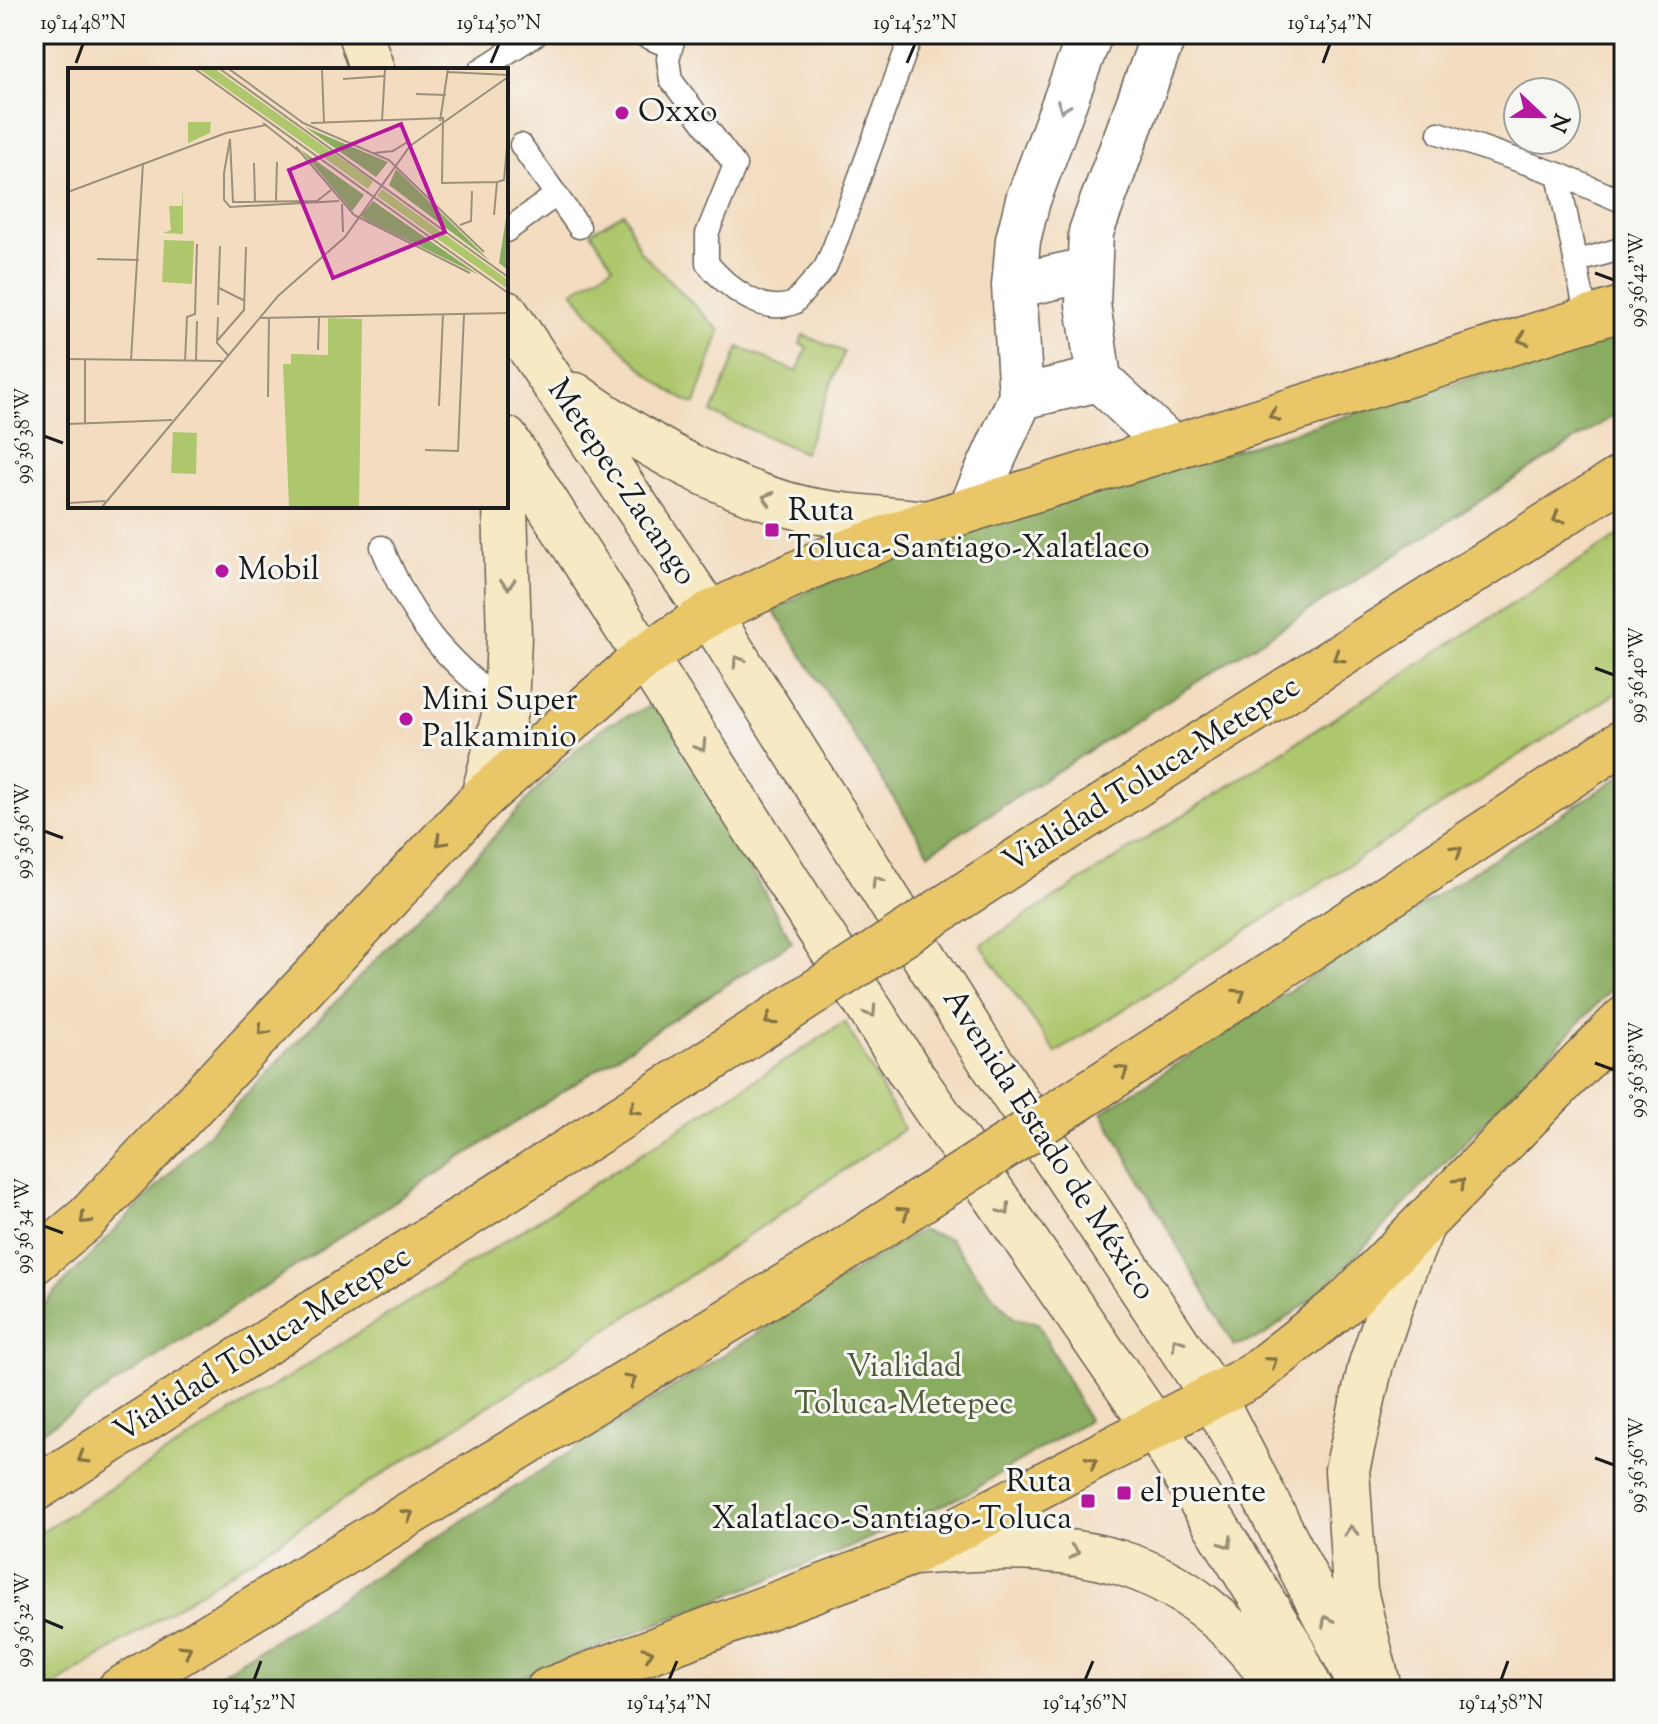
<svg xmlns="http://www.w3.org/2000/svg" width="1658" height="1724" font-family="'Sorts Mill Goudy',serif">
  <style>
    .green { fill: #aec76d; stroke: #657244; stroke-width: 2 }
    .forest { fill: #8aac60; stroke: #53643e; stroke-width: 2 }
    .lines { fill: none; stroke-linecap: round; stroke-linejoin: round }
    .service-casing { stroke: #675f55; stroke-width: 25 }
    .minor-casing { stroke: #675f55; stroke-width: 47 }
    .secondary-casing { stroke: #675f55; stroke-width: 47 }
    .trunk-casing { stroke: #675f55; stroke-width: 47 }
    .service { stroke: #fff; stroke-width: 22 }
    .minor { stroke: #fff; stroke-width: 44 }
    .secondary { stroke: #f6e9c3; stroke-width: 44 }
    .trunk { stroke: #e9c769; stroke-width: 44 }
    .trunk-bridge-casing { stroke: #675f55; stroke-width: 47; stroke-linecap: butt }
    .trunk-bridge { stroke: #e9c769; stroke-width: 44 }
    .oneway { stroke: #999 }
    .oneway2 { stroke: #827242 }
    .oneway3 { stroke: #948d78 }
    .ticks { fill: none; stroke: #1c1c1c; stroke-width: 3 }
    .poi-dot { fill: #b5179e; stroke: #f6f6f2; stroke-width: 3 }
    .labels { text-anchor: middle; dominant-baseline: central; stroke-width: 6; stroke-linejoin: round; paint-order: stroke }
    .poi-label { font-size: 32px; fill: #1c1c1c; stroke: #f6f6f2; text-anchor: start }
    .street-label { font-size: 32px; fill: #1c1c1c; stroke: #f6f6f2 }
    .park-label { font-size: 32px; fill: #4f5838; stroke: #f6f6f2 }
    .inset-road { fill: none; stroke: #9d8f7e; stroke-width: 2 }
    .view { fill: #b5179e; fill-opacity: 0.15; stroke: #b5179e; stroke-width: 4 }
    .inset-edge { fill: none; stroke: #1c1c1c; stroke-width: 4 }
    .neatline { fill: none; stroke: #1c1c1c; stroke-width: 3 }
    .ticks-label { font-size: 20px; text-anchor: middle; fill: #1c1c1c }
  </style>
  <rect width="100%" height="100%" fill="#f6f6f2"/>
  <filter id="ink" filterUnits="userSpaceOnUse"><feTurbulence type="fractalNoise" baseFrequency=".0125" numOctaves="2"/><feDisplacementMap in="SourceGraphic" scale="16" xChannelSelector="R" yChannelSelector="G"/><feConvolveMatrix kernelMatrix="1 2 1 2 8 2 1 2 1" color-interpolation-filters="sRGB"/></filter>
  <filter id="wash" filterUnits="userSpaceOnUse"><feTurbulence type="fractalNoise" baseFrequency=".006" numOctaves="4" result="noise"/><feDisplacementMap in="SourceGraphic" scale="32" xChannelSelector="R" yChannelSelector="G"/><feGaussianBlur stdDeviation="1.8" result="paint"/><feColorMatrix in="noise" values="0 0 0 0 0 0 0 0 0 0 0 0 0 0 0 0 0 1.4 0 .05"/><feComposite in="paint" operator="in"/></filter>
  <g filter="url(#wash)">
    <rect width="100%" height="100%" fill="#f3dcc0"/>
    <path class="green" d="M624,213L639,250L720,331L695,404C660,395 594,321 573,291L613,266L591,232Z
      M803,335L844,352L804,453L712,413L739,347L797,372L807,347L800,344Z
      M1624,532V688L1056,1053L981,945Z
      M845,1022L904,1129L682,1281L48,1690H34V1536L507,1240Z"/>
    <path class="forest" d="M1624,331V409L929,853L774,611L815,587L999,522Z
      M658,703L792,942L34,1437V1314L484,848L560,763L606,725Z
      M1624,774V976L1321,1292L1263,1336L1234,1346L1102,1112Z
      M920,1230L950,1239L994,1297L1014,1318L1038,1323L1088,1420L964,1495L848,1548L490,1690H195Z"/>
  </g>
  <g filter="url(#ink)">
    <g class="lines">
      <g class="service-casing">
        <path id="service" d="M641,34L670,47
          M675,34L668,59L671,80L735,165L707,234V263C727,287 762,316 794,303L825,268L834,247L912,34
          M480,70L537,34
          M1439,133L1558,174L1624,202
          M521,145L579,227
          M1558,174L1587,319
          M506,231L556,195
          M1575,262L1624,248
          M382,547C414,625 442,655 506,708"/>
      </g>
      <g class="minor-casing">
        <path id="minor" d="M1164,34L1091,232L1088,304L1099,379L1171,447
          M1014,286L1087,270
          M1021,397L1099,379
          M970,510L1021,397L1014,286L1018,240L1028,200L1090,34"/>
      </g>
      <g class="secondary-casing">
        <path id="secondary" d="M360,34L372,70
          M506,313L709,614L978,1042L1214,1398L1363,1690
          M575,395C646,445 720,489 805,509C845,518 887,518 927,523
          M506,439L913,1077L1156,1429L1289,1643L1311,1690
          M483,797L506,708L509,636L505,506
          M912,1553C1075,1539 1180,1547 1281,1690
          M1378,1684L1355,1591L1347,1470L1371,1364L1396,1289L1423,1224"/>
      </g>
      <g class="trunk-casing">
        <path id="trunk" d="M1024,856L1624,476
          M1175,1037L1624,741
          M34,1262L87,1218L483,797L644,657L709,614L823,561L927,523L1624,308
          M34,1490L700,1067
          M119,1690L838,1254
          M548,1690L912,1553L1252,1376L1346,1302L1624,1019"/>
      </g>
      <use href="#service" class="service"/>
      <use href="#minor" class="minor"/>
      <use href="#secondary" class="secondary"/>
      <use href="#trunk" class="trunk"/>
      <g class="trunk-bridge-casing">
        <path id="trunk-bridge" d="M700,1067L1024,856
          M838,1254L1175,1037"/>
      </g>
      <use href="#trunk-bridge" class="trunk-bridge"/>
    </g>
    <defs><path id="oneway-chevron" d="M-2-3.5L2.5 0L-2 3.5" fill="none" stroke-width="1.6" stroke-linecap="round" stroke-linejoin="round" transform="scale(2)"/></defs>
    <use class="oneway" href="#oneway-chevron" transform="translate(1063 107) rotate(110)"/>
    <g class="oneway2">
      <use href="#oneway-chevron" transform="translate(1523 339) rotate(163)"/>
      <use href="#oneway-chevron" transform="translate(1274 415) rotate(163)"/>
      <use href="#oneway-chevron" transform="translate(1558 518) rotate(148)"/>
      <use href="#oneway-chevron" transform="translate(1338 657) rotate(148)"/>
      <use href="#oneway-chevron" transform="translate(441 841) rotate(134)"/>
      <use href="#oneway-chevron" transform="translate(1457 851) rotate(-33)"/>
      <use href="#oneway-chevron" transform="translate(1240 994) rotate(-33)"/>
      <use href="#oneway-chevron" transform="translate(770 1020) rotate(146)"/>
      <use href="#oneway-chevron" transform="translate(263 1030) rotate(133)"/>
      <use href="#oneway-chevron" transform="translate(1123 1071) rotate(-33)"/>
      <use href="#oneway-chevron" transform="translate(634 1109) rotate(148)"/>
      <use href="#oneway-chevron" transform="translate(1460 1183) rotate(-45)"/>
      <use href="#oneway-chevron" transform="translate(904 1212) rotate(-33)"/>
      <use href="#oneway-chevron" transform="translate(85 1219) rotate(137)"/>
      <use href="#oneway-chevron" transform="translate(1272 1362) rotate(-35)"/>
      <use href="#oneway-chevron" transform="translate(631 1380) rotate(-31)"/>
      <use href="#oneway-chevron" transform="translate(83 1458) rotate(148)"/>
      <use href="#oneway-chevron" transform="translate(1092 1462) rotate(-27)"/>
      <use href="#oneway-chevron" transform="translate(408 1515) rotate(-31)"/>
      <use href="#oneway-chevron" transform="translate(186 1650) rotate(-31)"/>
      <use href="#oneway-chevron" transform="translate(648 1653) rotate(-20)"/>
    </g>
    <g class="oneway3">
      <use href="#oneway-chevron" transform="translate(768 498) rotate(-163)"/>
      <use href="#oneway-chevron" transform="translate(508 584) rotate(88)"/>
      <use href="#oneway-chevron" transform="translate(738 661) rotate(-122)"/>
      <use href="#oneway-chevron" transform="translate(701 746) rotate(57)"/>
      <use href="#oneway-chevron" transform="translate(877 881) rotate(-122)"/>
      <use href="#oneway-chevron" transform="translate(871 1012) rotate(57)"/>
      <use href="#oneway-chevron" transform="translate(1005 1210) rotate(55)"/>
      <use href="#oneway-chevron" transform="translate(1177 1343) rotate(-123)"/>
      <use href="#oneway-chevron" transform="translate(1351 1531) rotate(-94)"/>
      <use href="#oneway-chevron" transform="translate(1227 1543) rotate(58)"/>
      <use href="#oneway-chevron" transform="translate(1074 1552) rotate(9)"/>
      <use href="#oneway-chevron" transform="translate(1327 1621) rotate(-118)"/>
    </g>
  </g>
  <path class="ticks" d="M76,63L83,44M491,63L499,44M907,63L915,44M1323,63L1330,44M1595,273L1614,280M44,436L63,443M1595,668L1614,675M44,831L63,838M1595,1063L1614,1070M44,1226L63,1233M1595,1458L1614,1465M44,1620L63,1628M254,1680L261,1661M669,1680L677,1661M1085,1680L1093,1661M1501,1680L1508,1661"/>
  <g class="poi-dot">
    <circle cx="622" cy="113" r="8"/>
    <rect x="764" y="522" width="16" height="16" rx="4"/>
    <circle cx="222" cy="571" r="8"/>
    <circle cx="406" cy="719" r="8"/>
    <rect x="1116" y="1485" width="16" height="16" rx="4"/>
    <rect x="1080" y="1493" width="16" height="16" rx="4"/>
  </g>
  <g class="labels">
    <g class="poi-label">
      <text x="638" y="113">Oxxo</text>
      <text x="788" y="512">Ruta<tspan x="788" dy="37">Toluca-Santiago-Xalatlaco</tspan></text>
      <text x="238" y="571">Mobil</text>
      <text x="422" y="701">Mini Super<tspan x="422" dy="37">Palkaminio</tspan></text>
      <text x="1072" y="1483" text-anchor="end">Ruta<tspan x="1072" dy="37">Xalatlaco-Santiago-Toluca</tspan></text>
      <text x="1140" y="1493">el puente</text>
    </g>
    <g class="street-label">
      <text transform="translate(621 483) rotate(56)">Metepec-Zacango</text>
      <text transform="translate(1152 775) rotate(-32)">Vialidad Toluca-Metepec</text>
      <text transform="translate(1048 1145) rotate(57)">Avenida Estado de México</text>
      <text transform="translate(263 1345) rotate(-32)">Vialidad Toluca-Metepec</text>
    </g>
    <g class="park-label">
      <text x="904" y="1368">Vialidad<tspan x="904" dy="37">Toluca-Metepec</tspan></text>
    </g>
  </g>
  <g transform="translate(68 68)">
    <rect width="440" height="440" fill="#f3dcc0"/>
    <path d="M131,1H147L305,113L300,121ZM120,54H143L142,65L120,75ZM115,119V166L95,165L103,162L101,138H114ZM314,121L440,212V221L309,128ZM96,172L126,173L124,216L94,214ZM260,250L294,251L291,439L221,438L215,296H223V286L260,287ZM105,364L129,365L128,406L103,405Z" fill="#aec76d"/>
    <path d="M237,59L320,94L308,109ZM233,82L296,127L284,143ZM328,101L422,193L321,117ZM305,133L411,207L300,153L293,148ZM440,137V202L431,195Z" fill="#8aac60"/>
    <path class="inset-road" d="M127,1L440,225M152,1L440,209M161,1L234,54M254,1L256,55M380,4L440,7M275,11L317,8M348,26L378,27M314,53L317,1M372,53L380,1M233,54L321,92L416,184M195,55L232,84M243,55L375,50L374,115L429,114M162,71L156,105V132L162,139L271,133M162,71L165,134L249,133L263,122M228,79L286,147L402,205M306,85L325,83L341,73M186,95L187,134M429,114L436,112L440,68M0,124L158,65L198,57M208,133L209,94M274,136L275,164M426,147L429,114M392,157L403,153L404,123M29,191L71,192M151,220L177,233M150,237L152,178M150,249L149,275L160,287M192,250L440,245M149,273L176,242L178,179M250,282L251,249M0,291L154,293M63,292L75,95M117,293L119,249L127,246L129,176M128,293L129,253M200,329L201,250M371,338L375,246M0,356L104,352M17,356V291M357,382L390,383L396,246M0,435L37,433M34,439L210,228L277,169L342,78L440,9"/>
    <path class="view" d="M333,56L377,164L265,210L221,102Z"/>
    <rect width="440" height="440" class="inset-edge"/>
  </g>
  <rect width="1658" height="1724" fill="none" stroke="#f6f6f2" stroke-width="88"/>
  <g transform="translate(1542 116) rotate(112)"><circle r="38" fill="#f6f6f2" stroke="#9f9f9c" stroke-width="2"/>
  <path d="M0-6L14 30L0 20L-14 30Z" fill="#b5179e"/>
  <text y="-12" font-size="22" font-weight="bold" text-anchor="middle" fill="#1c1c1c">N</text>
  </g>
  <rect x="44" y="44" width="1570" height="1636" class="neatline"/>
  <g class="ticks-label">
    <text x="83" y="29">19°14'48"N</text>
    <text x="499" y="29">19°14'50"N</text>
    <text x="915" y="29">19°14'52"N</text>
    <text x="1330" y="29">19°14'54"N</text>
    <text transform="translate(1636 280) rotate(-90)" y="7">99°36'42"W</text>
    <text transform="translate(22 436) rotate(-90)" y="7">99°36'38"W</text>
    <text transform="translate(1636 675) rotate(-90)" y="7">99°36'40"W</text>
    <text transform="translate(22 831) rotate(-90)" y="7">99°36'36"W</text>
    <text transform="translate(1636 1070) rotate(-90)" y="7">99°36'38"W</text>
    <text transform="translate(22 1226) rotate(-90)" y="7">99°36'34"W</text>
    <text transform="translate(1636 1465) rotate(-90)" y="7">99°36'36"W</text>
    <text transform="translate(22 1620) rotate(-90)" y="7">99°36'32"W</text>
    <text x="254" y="1709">19°14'52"N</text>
    <text x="669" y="1709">19°14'54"N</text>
    <text x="1085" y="1709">19°14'56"N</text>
    <text x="1501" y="1709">19°14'58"N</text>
  </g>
</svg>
